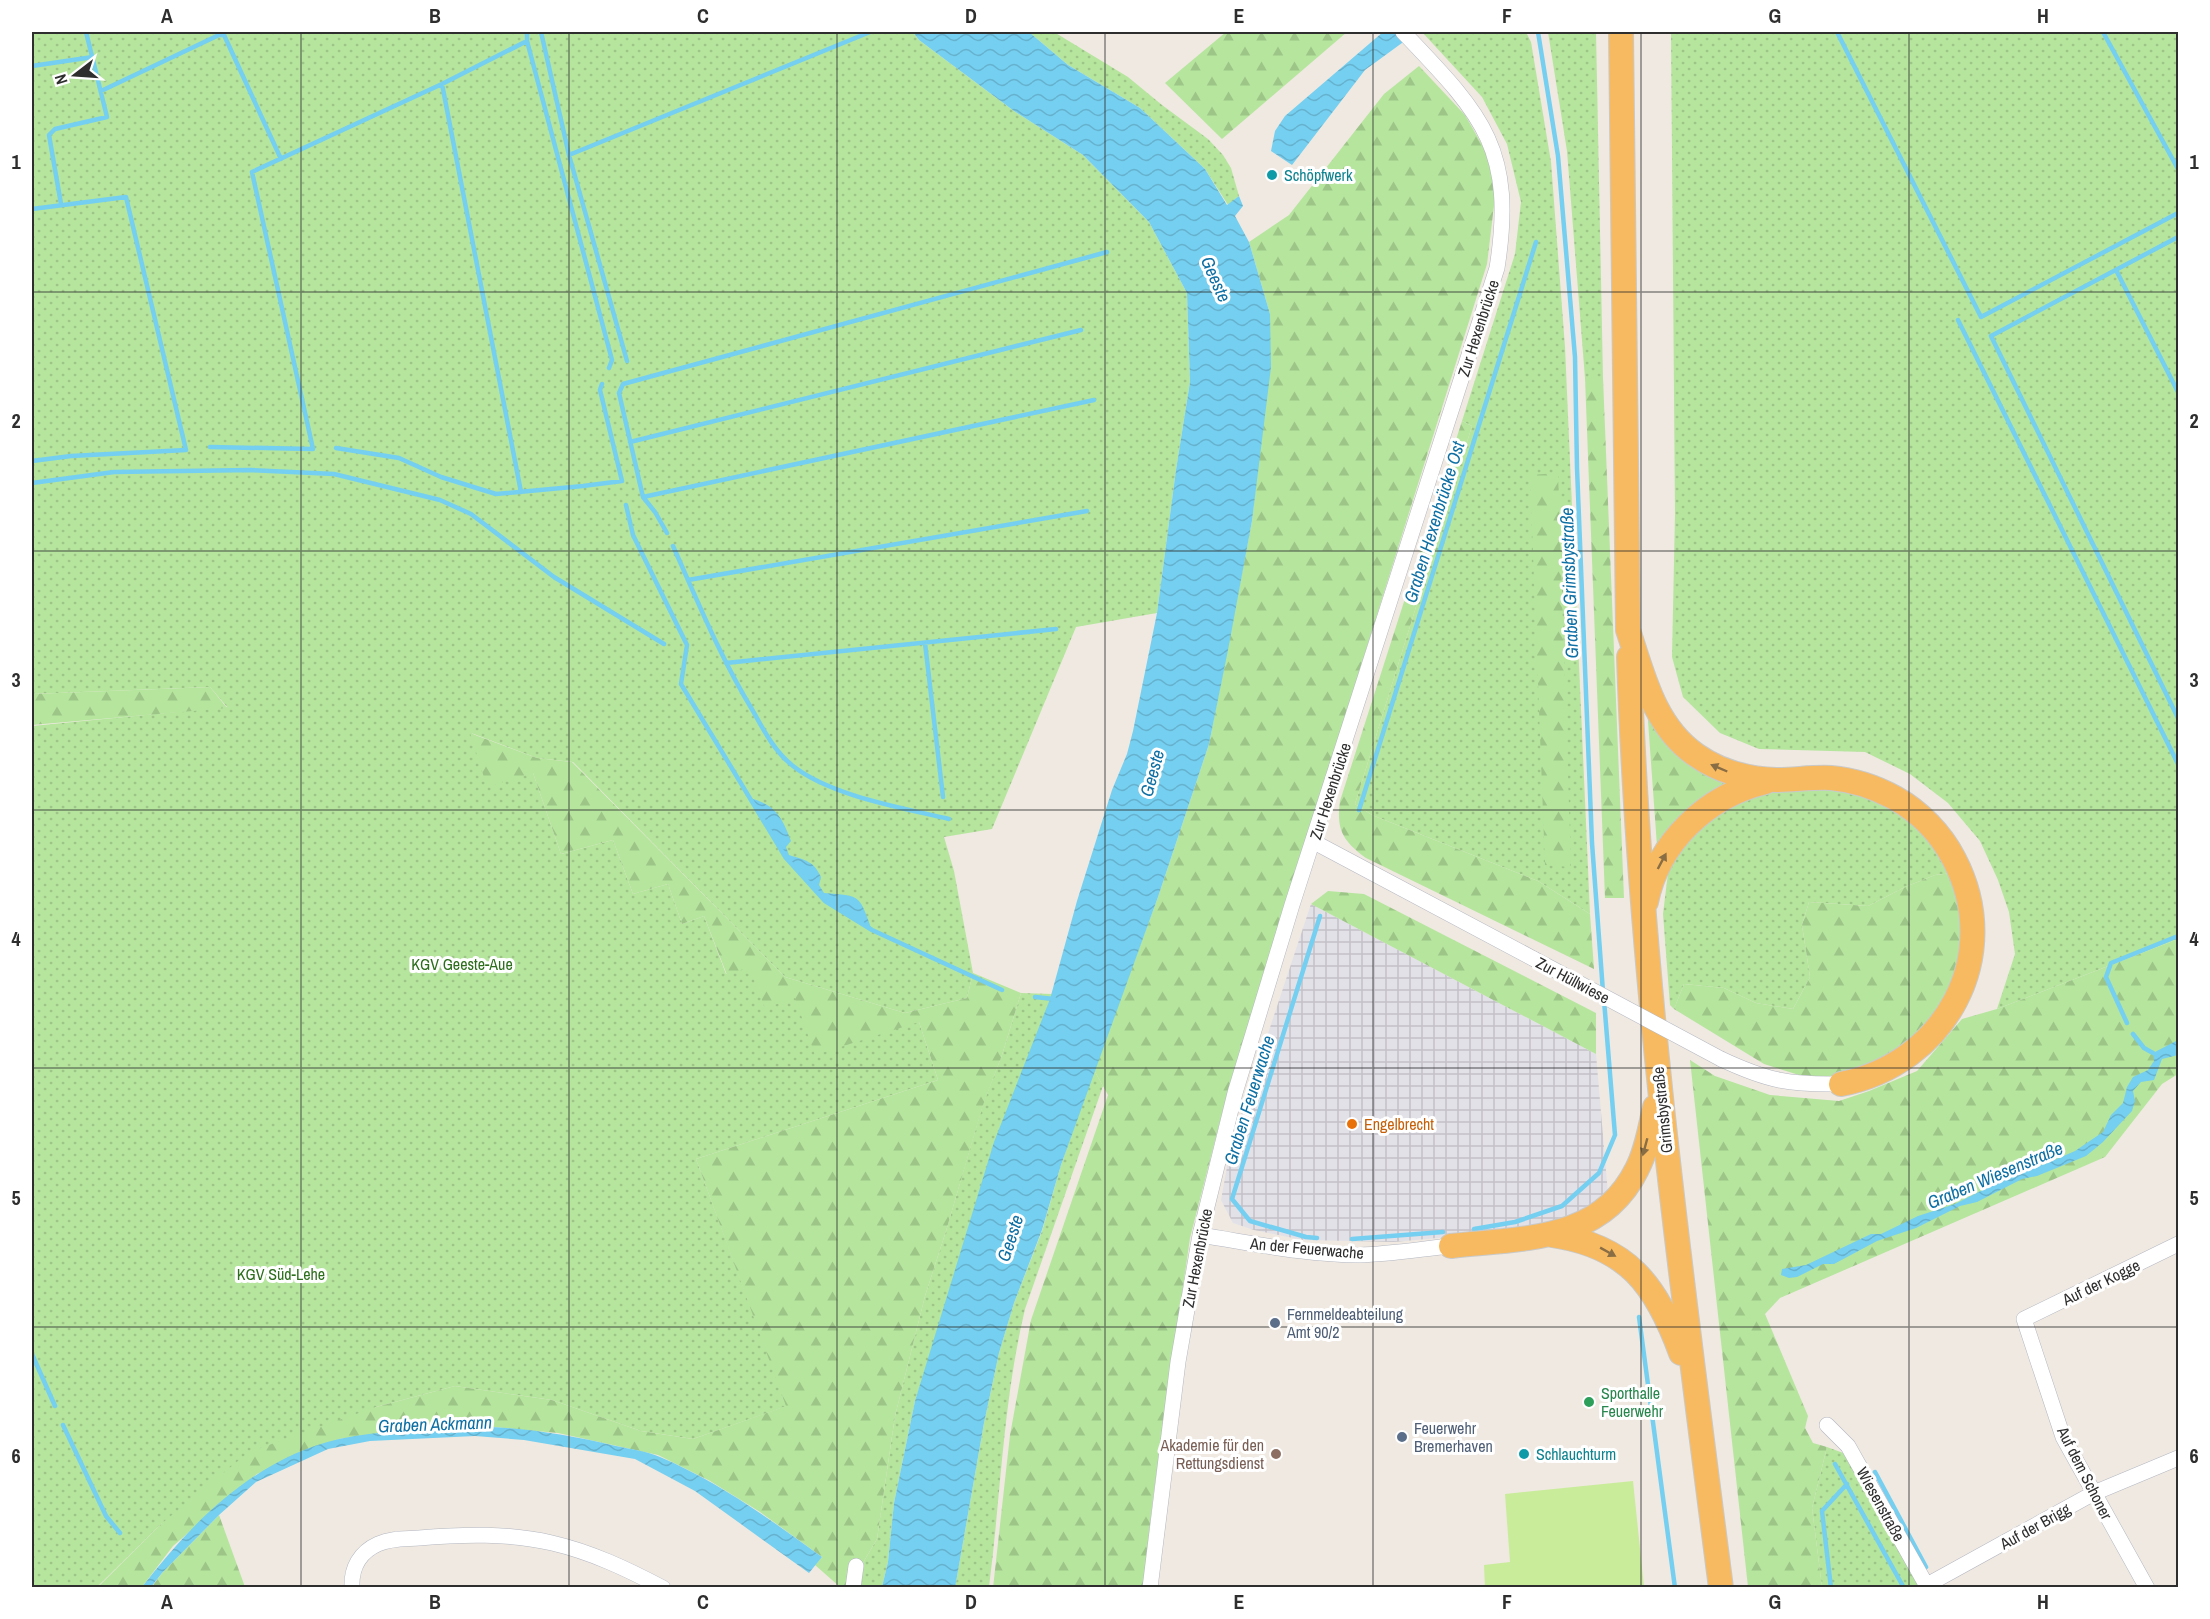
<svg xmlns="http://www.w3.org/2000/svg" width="2210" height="1619" font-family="'Archivo Narrow',sans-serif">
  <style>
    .industrial { fill: url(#industrial-grid) }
    .grass { fill: url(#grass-dots) }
    .forest { fill: url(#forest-firs) }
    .pitch { fill: #c9ec9a }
    .water { fill: url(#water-waves) }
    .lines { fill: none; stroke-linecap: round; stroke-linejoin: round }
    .stream { stroke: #75cff0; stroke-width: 4.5 }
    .minor-casing { stroke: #b4b7c1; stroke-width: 16 }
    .trunk-casing { stroke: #c9c9c9; stroke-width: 26 }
    .minor { stroke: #fff; stroke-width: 15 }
    .trunk { stroke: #f8ba60; stroke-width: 24 }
    .minor-bridge-casing { stroke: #b4b7c1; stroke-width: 16; stroke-linecap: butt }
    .minor-bridge { stroke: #fff; stroke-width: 15 }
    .oneway { fill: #896d44 }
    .grid { fill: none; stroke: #2e2e2e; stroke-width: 1.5; stroke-opacity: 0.55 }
    .culture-dot { fill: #0f9aa8; stroke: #fff; stroke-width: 2 }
    .food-dot { fill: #e8710a; stroke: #fff; stroke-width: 2 }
    .service-dot { fill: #5c6f8a; stroke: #fff; stroke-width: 2 }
    .leisure-dot { fill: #2e9e5b; stroke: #fff; stroke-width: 2 }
    .education-dot { fill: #8d6e63; stroke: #fff; stroke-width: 2 }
    .labels { text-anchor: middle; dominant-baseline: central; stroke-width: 6; stroke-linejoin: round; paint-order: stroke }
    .culture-label { font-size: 16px; fill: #0d838f; stroke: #fff; text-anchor: start }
    .street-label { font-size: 16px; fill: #2e2e2e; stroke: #fff }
    .park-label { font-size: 16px; fill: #2c6e1b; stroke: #fff }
    .food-label { font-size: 16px; fill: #c56008; stroke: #fff; text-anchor: start }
    .service-label { font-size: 16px; fill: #4e5e75; stroke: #fff; text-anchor: start }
    .leisure-label { font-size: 16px; fill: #27864d; stroke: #fff; text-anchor: start }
    .education-label { font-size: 16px; fill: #785e54; stroke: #fff; text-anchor: end }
    .water-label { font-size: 18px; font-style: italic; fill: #0d6fa3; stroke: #fff }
    .neatline { fill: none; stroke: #2e2e2e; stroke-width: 2 }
    .grid-label { font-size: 20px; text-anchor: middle; font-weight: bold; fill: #2e2e2e }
  </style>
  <defs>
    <pattern id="industrial-grid" width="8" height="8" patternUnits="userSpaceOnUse" patternTransform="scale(1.5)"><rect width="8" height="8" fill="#e3e1e8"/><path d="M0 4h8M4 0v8" fill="none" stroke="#c3c1c7"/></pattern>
    <pattern id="grass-dots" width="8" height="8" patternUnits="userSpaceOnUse" patternTransform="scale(1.5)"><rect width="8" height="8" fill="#b6e59e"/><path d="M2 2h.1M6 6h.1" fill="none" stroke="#9dc588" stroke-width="1.8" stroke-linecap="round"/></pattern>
    <pattern id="forest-firs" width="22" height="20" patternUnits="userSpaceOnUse" patternTransform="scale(1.5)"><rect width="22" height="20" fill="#b6e59e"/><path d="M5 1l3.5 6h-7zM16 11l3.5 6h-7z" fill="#9dc588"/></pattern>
    <pattern id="water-waves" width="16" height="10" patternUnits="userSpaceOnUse" patternTransform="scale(1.5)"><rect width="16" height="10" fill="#75cff0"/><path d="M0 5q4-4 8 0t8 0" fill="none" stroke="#66b2ce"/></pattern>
  </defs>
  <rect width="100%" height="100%" fill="#efe9e1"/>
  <path class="industrial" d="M1311,904L1596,1054L1608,1194L1573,1220L1525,1230L1394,1242L1303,1240L1254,1230L1233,1223L1221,1200L1231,1145Z"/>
  <path class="grass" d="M32,32H913L919,40L1014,111L1083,155L1149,222L1187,293L1190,382L1176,470L1157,613L1076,627L992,829L944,837L954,871L973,973L967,998L905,1013L785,977L573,762L537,758L471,733L533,773L561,854L613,840L633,894L668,884L682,924L704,916L726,974L749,966L795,997L919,1022L938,1080L696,1159L787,1406L693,1439L641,1431L552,1400L455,1386L376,1407L161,1524L97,1587H32V726L227,707L210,687L32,694Z
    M1029,32H1054L1128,77L1162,105L1208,139L1223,155L1231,168L1239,196L1228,205L1205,169L1140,108L1068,65Z
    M1422,32H1526L1531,42L1551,162L1565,347L1590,914L1538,881L1372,815L1355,804L1472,426L1462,421L1515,254L1521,202L1507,144L1482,97Z
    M1548,32H1596L1603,378H1585L1567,151Z
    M1671,32H2178V939L1997,1009L2015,954L2009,912L1998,880L1980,841L1948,803L1910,774L1865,752L1759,749L1720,733L1683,697L1672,657L1675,514Z
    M1822,787C1863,791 1895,799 1924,829C1936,841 1944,859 1953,873L1935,875L1905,887L1868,906L1809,902L1802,925L1810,977L1793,1009L1756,1003L1724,988L1684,984L1674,1009L1670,1005L1663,914L1668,873L1685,840L1715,811L1746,796Z
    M1021,993L1052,994L915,1401L894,1503L888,1562L882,1587L860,1588L864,1561L877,1539L895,1416L925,1296L946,1231L983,1104L1002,1055Z
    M1094,1070L1103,1086L1025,1309C1003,1401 1001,1494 989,1587L955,1588L984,1423L999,1353L1014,1303L1042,1231L1061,1165Z
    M1827,1447L1846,1454L1921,1587H1822L1812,1508Z"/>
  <path class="forest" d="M1226,32H1347L1222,139L1165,83Z
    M1419,66L1465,115L1485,150L1496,189L1487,264L1228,1090L1190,1238L1153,1498L1143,1587L993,1588L1010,1435L1031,1320L1108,1095L1094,1070L1158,897L1209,744L1252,521L1260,448L1270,314L1249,242L1289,215L1384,94Z
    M1585,378H1603L1624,898H1605Z
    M1462,421L1472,426L1355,804L1372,815L1538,881L1590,914L1594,969L1366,858C1343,841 1336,830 1340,801Z
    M1558,473L1571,867L1545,865L1530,475Z
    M210,687L227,708L32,725V694Z
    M1647,707L1741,782L1658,860Z
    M470,733L537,758L572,762L785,977L905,1013L967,998L973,973L1021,993L1002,1055L983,1105L946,1231L925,1296L895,1416L877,1539L864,1561L860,1587H840L815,1565L822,1557L760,1512L710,1481L658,1455L558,1433L493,1427L467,1426L377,1434L339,1439L257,1474L173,1546L142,1587L97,1588L161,1524L249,1452L376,1407L455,1386L552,1400L641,1431L693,1439L786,1406L696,1159L938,1080L919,1022L815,1055L795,998L765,1008L749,967L727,975L704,916L682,924L668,884L633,894L613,840L561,854L533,773L487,787Z
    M1953,873L1965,927L1949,998L1890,1060L1829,1078L1799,1075L1764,1064L1674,1009L1684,984L1724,988L1756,1003L1793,1009L1810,977L1802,925L1809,902L1868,906L1905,887L1935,875Z
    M1328,891L1364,894L1596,1013V1054L1311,904Z
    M2178,939V1074L2162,1084L2105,1157L1780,1298L1765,1314L1808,1416L1805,1428L1813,1443L1827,1447L1812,1508L1822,1587H1748L1690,1060L1715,1076L1770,1095L1839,1101L1869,1091L1917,1071L1962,1019L1997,1009Z
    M219,1515L245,1587L151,1588L162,1573Z"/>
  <path class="pitch" d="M1633,1481L1644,1587H1485L1484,1565L1510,1562L1505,1494Z"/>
  <path class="water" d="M913,32H1029L1068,65L1140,108L1205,169L1227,205L1239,196L1243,206L1235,216L1249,242L1270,314L1271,367L1252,521L1228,650L1209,744L1158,897L1061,1165L1042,1230L1014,1303L999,1353L984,1423L955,1588L882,1587L888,1562L894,1503L915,1401L994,1142L1050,999L1077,901L1112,790L1127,754L1133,731L1157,613L1176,470L1190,382L1187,293L1149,222L1083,155L1014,111L919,40Z
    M1383,32H1417L1365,70L1292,165L1271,151L1275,131L1285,116Z
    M749,798C775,804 782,817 791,841L786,847L789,855C805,860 814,861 821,877L819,885L824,893C861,896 859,894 872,930L825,901L786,858Z
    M2178,1040V1055L2162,1059L2154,1080L2141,1082L2133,1091L2135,1101L2132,1111L2103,1142L2086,1156L2037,1176L2022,1179L1977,1202L1960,1206L1916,1228L1877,1241L1834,1264H1823L1797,1277L1789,1278L1781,1275L1782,1269L1806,1265L1871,1234H1881L1918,1216L1955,1204L2024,1169L2045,1164L2075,1151L2103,1132L2111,1115L2123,1103L2127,1087L2133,1077L2148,1070L2154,1061L2153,1053Z
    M467,1426C520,1427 565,1434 616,1446C630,1449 647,1451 660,1457C719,1482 771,1520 822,1557L809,1573L695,1491L635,1459L524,1440L475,1436L370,1441L328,1449L256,1482L219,1515L162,1573L151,1587H142C193,1521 254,1459 339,1439C381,1430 425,1430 467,1426Z"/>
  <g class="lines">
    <path class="stream" d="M527,32V41L612,360L609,368
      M541,32L569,155L627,361
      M1538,32L1558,156L1575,357L1577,468L1592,843L1603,992
      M1837,32L1981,317L2178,213
      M2103,32L2178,169
      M32,66L93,57
      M442,84L521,492
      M101,91L219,35H224L281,159
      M569,155L870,32
      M61,204L49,135L55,129L107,117L86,32
      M32,209L126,197L186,450L71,456L32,461
      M2178,237L1991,336L2178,718
      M2116,270L2178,392
      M1958,320L2178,764
      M630,442L1081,330
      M210,447L313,449L252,172L442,84L527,41
      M336,448L399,458L441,477L496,494L583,486L622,481L600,390L602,384
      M32,483L114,472L251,470L334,474L440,500L471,514L554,577L664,644
      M643,497L1094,400
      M626,505L633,535L687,645L681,684L786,858L825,901L872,930L1002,990
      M667,533L655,512L643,497L619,393L623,384L1107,252
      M673,546C698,602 721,659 753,711C764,731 775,752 793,766C831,796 903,808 949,819
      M688,580L1087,511
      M925,643L943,797
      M726,663L1056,629
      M1359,810L1536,242
      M1035,997L1054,999
      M2127,1023L2106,977L2111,963L2178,936
      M2133,1034L2144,1048L2153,1053
      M1474,1229L1515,1222L1562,1206L1599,1173L1615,1135L1604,1000
      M1317,1238L1306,1237L1250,1221L1232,1199L1320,916
      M1352,1239L1443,1232
      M1639,1317L1675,1588
      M32,1354L55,1406
      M63,1425L106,1516L120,1533
      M1835,1464L1904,1588
      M1875,1472L1926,1567
      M1831,1588L1822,1511L1847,1484"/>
    <g class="minor-casing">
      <path id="minor" d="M1314,842L1534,959
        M1721,1059C1768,1081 1790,1085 1841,1084
        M1200,1235C1252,1243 1306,1255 1360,1255C1390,1254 1421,1249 1451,1246
        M1827,1425L1848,1446L1928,1588
        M1927,1585L2094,1493L2178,1458
        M352,1588C351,1568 360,1552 378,1544C391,1538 406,1539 419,1538C464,1534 508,1533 552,1543C591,1552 627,1569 663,1588
        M853,1588L856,1566
        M1150,1588L1178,1362L1200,1235L1235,1093L1292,905L1497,268C1516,147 1481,114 1403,32
        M2147,1588L2063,1437L2024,1319L2178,1244"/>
    </g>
    <g class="trunk-casing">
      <path id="trunk" d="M1621,32L1628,630C1643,675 1654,726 1696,755C1720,772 1747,779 1776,780C1794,780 1813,777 1831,778C1854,780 1875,787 1895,798C1920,812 1941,834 1954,859C2005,956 1945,1064 1841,1084
        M1629,657C1639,969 1681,1278 1721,1588
        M1646,902C1658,842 1707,796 1765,782
        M1552,1235C1628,1246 1656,1285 1681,1353
        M1451,1246C1521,1238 1601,1243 1637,1169C1647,1150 1650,1128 1655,1107"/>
    </g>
    <use href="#minor" class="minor"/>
    <use href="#trunk" class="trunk"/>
    <g class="minor-bridge-casing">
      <path id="minor-bridge" d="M1534,959L1721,1059"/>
    </g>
    <use href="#minor-bridge" class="minor-bridge"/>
  </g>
  <defs><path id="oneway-solid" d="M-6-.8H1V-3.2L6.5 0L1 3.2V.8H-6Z" transform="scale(1.5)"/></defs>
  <g class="oneway">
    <use href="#oneway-solid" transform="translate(1719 768) rotate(-157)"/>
    <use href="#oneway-solid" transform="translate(1662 861) rotate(-62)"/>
    <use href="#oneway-solid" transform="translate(1645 1147) rotate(105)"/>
    <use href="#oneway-solid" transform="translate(1608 1252) rotate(29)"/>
  </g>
  <path class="grid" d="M301,32V1588M569,32V1588M837,32V1588M1105,32V1588M1373,32V1588M1641,32V1588M1909,32V1588M32,292H2178M32,551H2178M32,810H2178M32,1068H2178M32,1327H2178"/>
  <g class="culture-dot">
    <circle cx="1272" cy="175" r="6"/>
    <circle cx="1524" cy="1454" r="6"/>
  </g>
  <circle class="food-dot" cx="1352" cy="1124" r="6"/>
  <g class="service-dot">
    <circle cx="1275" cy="1323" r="6"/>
    <circle cx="1402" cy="1437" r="6"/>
  </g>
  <circle class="leisure-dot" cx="1589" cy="1402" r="6"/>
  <circle class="education-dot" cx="1276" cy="1454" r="6"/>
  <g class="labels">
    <g class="culture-label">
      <text x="1284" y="175">Schöpfwerk</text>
      <text x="1536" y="1454">Schlauchturm</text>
    </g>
    <g class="street-label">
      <text transform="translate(1478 328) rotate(-72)">Zur Hexenbrücke</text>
      <text transform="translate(1330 791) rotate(-72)">Zur Hexenbrücke</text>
      <text transform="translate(1573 980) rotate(28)">Zur Hüllwiese</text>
      <text transform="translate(1662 1110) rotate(-96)">Grimsbystraße</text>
      <text transform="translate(1307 1248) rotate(5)">An der Feuerwache</text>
      <text transform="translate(1197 1258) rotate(-79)">Zur Hexenbrücke</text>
      <text transform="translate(2101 1282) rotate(-26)">Auf der Kogge</text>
      <text transform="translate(2085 1473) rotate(63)">Auf dem Schoner</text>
      <text transform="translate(1881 1504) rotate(61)">Wiesenstraße</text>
      <text transform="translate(2035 1526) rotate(-29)">Auf der Brigg</text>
    </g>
    <g class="park-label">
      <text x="462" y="964">KGV Geeste-Aue</text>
      <text x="281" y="1274">KGV Süd-Lehe</text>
    </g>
    <g class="food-label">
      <text x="1364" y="1124">Engelbrecht</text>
    </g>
    <g class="service-label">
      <text x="1287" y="1314">Fernmeldeabteilung<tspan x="1287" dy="18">Amt 90/2</tspan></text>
      <text x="1414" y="1428">Feuerwehr<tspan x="1414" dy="18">Bremerhaven</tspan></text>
    </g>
    <g class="leisure-label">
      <text x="1601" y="1393">Sporthalle<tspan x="1601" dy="18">Feuerwehr</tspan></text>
    </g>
    <g class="education-label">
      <text x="1264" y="1445">Akademie für den<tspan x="1264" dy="18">Rettungsdienst</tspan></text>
    </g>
    <g class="water-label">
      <text transform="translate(1216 279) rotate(66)">Geeste</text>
      <text transform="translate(1434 522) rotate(-73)">Graben Hexenbrücke Ost</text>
      <text transform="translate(1569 583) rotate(-92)">Graben Grimsbystraße</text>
      <text transform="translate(1152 773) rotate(-75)">Geeste</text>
      <text transform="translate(1249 1100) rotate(-73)">Graben Feuerwache</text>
      <text transform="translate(1995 1175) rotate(-23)">Graben Wiesenstraße</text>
      <text transform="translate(1010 1238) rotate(-72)">Geeste</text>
      <text transform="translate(435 1424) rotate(-2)">Graben Ackmann</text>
    </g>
  </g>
  <rect width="2210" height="1619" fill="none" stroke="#ffffff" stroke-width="66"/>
  <g transform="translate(75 75) rotate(253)" stroke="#ffffff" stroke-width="4.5" paint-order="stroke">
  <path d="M0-4.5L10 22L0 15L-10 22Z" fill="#2e2e2e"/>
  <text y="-9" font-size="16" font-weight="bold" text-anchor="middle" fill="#2e2e2e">N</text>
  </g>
  <rect x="33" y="33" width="2144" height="1553" class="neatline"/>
  <g class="grid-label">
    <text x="167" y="23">A</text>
    <text x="435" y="23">B</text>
    <text x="703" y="23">C</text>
    <text x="971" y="23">D</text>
    <text x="1239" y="23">E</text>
    <text x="1507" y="23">F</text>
    <text x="1775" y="23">G</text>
    <text x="2043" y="23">H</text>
    <text x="16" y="169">1</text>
    <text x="2194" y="169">1</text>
    <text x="16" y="428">2</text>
    <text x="2194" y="428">2</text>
    <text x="16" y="687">3</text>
    <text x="2194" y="687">3</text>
    <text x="16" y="946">4</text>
    <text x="2194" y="946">4</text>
    <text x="16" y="1205">5</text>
    <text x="2194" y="1205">5</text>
    <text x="16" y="1463">6</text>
    <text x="2194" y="1463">6</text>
    <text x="167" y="1609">A</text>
    <text x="435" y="1609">B</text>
    <text x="703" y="1609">C</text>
    <text x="971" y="1609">D</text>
    <text x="1239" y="1609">E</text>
    <text x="1507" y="1609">F</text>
    <text x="1775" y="1609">G</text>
    <text x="2043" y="1609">H</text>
  </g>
</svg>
